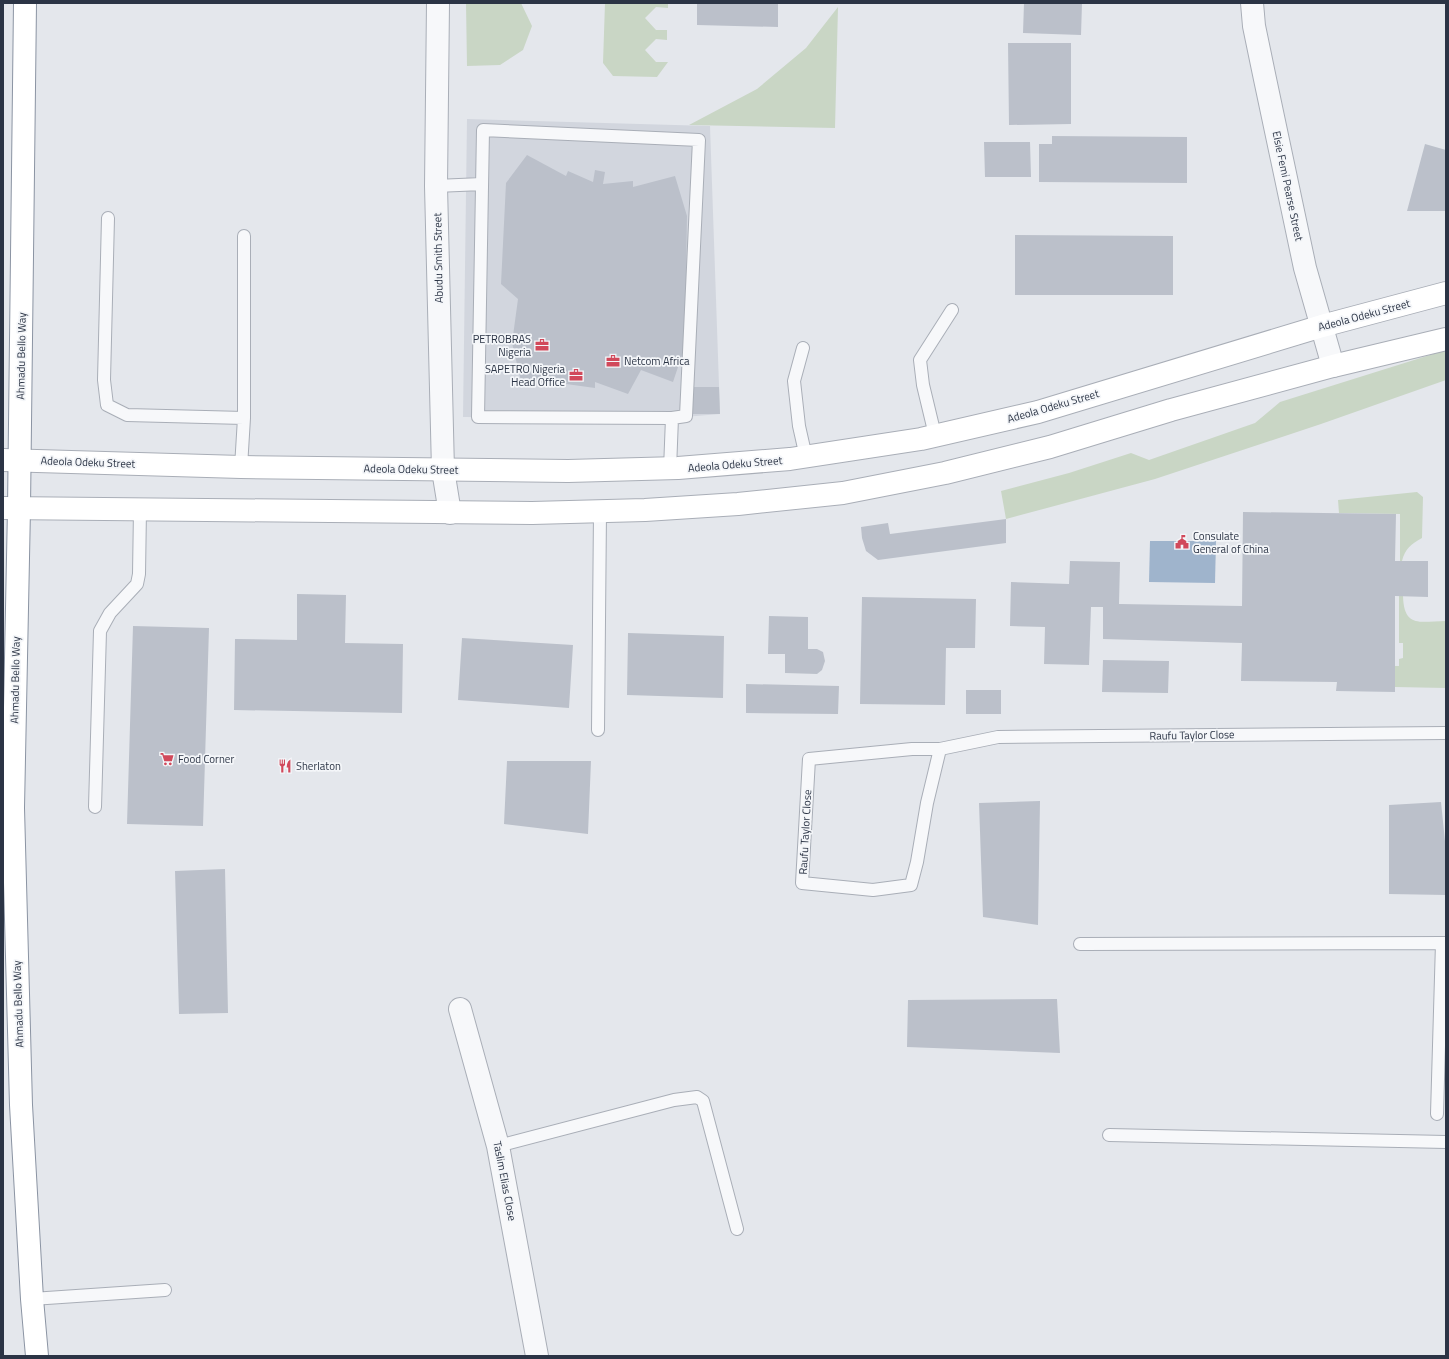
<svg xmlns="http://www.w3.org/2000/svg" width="1449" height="1359" font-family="'Titillium Web',sans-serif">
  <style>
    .built { fill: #d2d6de }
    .green { fill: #c9d6c5 }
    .water { fill: #9fb4cc }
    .building { fill: #bbc0ca }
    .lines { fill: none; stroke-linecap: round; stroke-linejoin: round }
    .service-casing { stroke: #a9aeb7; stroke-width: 14 }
    .minor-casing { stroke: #a9aeb7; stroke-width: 24 }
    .tertiary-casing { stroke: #a9aeb7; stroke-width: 24 }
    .secondary-casing { stroke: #a9aeb7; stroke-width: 24 }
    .trunk-casing { stroke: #8b94a3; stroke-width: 24 }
    .service { stroke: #f7f8fa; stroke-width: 12 }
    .minor { stroke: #f7f8fa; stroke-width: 22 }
    .tertiary { stroke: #f7f8fa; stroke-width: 22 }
    .secondary { stroke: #fff; stroke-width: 22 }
    .trunk { stroke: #fff; stroke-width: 22 }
    .labels { text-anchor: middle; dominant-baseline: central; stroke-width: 3.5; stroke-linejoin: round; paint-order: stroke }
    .street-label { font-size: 11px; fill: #2b3445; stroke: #f4f6f9 }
    .poi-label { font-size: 11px; fill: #2b3445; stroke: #f4f6f9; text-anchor: start }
  </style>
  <rect width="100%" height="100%" fill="#e4e7ec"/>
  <path class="built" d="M467,119L710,126L720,414L672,418L463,417Z"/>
  <path class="green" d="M466,3H521L532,26L523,50L500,65L467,66Z
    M605,3H668V8L656,7L645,18L656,30H667V40L656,39L645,50L656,62H668L657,77L613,76L603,63Z
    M838,7L835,128L689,125L757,89L806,48Z
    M1446,350V380L1321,424L1155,479L1006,519L1001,491L1069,473L1131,453L1149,460L1255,423L1280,402Z
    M1417,492L1423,497L1422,538C1411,544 1405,549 1402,561H1400V514L1339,513L1338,500Z
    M1399,596H1403C1404,629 1421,621 1446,621V688L1395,687V666H1399V659L1403,658V643H1399Z"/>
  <path class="water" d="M1150,541H1216L1215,583L1149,582Z"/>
  <path class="building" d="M697,3H778V27L697,25Z
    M1024,3H1082L1081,35L1023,33Z
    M1008,43H1071V124L1009,125Z
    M1052,136L1187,137V183L1039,182V144H1052Z
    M984,142H1030L1031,177H985Z
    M1425,144L1446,150V211H1407Z
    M527,155L566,176L568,171L593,182L595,170L605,172L603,184L633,181V187L675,176L687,216L685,346L673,382L641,370L628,394L595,382V388L559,383L560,378L521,381L512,343L518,299L501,284L506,183Z
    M1015,235L1173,236V295H1015Z
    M689,387H719L720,414H689Z
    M1243,512L1396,514L1395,561H1428V597L1395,596V692L1336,691L1337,682L1241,681L1242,643L1103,639V607H1091L1089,665L1044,664L1045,627L1010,626L1011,582L1069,584L1070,561L1120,562L1119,604L1242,606Z
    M1006,519V543L878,560L866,551L862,538L861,527L888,523L890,534Z
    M297,594L346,595L345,643L403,644L402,713L234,710L235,639L297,640Z
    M862,597L976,599L975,648H946L945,705L860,704Z
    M769,616L808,617V649H817L823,652L825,661L822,670L817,674L785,673V654H768Z
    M133,626L209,628L203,826L127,824Z
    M628,633L724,636L723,698L627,695Z
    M462,638L573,645L569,708L458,700Z
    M1103,660L1169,661L1168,693L1102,692Z
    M746,684L839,686L838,714L746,713Z
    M966,690H1001V714H966Z
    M507,761H591L588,834L504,824Z
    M1040,801L1038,925L983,917L979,803Z
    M1441,802L1446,851V895L1389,894V805Z
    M225,869L228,1013L179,1014L175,871Z
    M1057,999L1060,1053L907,1047L908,1000Z"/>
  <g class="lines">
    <g class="service-casing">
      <path id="service" d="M436,186L482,184
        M108,218L104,380L107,405L127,415L244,418L241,467
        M803,348L794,381L799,426L806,457
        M244,418V236
        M935,435L923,385L920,360L952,310
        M670,469L672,418L478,417L483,130L699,140L686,416L672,418
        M598,730L600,512
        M940,749H912L809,759L802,883L873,890L911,885L917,862L927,803L940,749L998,737L1446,733
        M95,807L100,631L110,613L137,584L139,574L140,510
        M1080,944L1446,943
        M1437,1114L1442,943
        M1109,1135L1446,1142
        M498,1146L674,1100L697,1097L703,1101L737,1229
        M32,1299L165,1290"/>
    </g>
    <g class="minor-casing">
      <path id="minor" d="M438,3L436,186L443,470L450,513
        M460,1009L498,1146L537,1356"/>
    </g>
    <g class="tertiary-casing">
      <path id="tertiary" d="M1252,3L1254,26L1265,79L1305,268L1333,366"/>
    </g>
    <g class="secondary-casing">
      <path id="secondary" d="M3,460L241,467L568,471L678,468L790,459L921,439L1038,412L1322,326L1446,293
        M3,508L532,513L645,510L738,504L843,493L945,473L1050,447L1171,410L1333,366L1446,339"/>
    </g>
    <g class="trunk-casing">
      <path id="trunk" d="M25,3L19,508L13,808L21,1105L32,1299L37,1356"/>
    </g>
    <use href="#service" class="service"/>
    <use href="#minor" class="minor"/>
    <use href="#tertiary" class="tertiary"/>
    <use href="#secondary" class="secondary"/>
    <use href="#trunk" class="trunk"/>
  </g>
  <defs>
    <g id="office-bare" transform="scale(1.08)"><path d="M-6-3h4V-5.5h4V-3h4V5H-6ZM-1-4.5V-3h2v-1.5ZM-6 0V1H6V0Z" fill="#d1495b" stroke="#f4f6f9" stroke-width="2.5" paint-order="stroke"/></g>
    <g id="civic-bare" transform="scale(1.08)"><path d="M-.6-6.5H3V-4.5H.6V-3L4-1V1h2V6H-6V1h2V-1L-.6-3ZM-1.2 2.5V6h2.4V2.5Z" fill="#d1495b" stroke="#f4f6f9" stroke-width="2.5" paint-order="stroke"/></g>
    <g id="supermarket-bare" transform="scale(1.08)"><path d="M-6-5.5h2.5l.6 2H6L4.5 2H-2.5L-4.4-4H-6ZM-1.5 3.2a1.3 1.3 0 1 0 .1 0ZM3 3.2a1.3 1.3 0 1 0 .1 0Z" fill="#d1495b" stroke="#f4f6f9" stroke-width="2.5" paint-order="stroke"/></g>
    <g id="restaurant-bare" transform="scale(1.08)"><path d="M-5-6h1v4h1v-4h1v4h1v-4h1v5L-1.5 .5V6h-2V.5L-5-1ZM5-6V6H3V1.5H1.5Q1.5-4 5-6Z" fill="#d1495b" stroke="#f4f6f9" stroke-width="2.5" paint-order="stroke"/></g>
  </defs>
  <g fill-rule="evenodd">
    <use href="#office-bare" x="542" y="345"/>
    <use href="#office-bare" x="613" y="361"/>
    <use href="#office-bare" x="576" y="375"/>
    <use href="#civic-bare" x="1182" y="542"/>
    <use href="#supermarket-bare" x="167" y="759"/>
    <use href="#restaurant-bare" x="285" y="766"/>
  </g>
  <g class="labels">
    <g class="street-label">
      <text transform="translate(1288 186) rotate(78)">Elsie Femi Pearse Street</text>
      <text transform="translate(438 258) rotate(-91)">Abudu Smith Street</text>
      <text transform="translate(1364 315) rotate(-15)">Adeola Odeku Street</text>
      <text transform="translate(21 356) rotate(-89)">Ahmadu Bello Way</text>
      <text transform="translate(1053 406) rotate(-16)">Adeola Odeku Street</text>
      <text transform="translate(88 462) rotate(2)">Adeola Odeku Street</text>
      <text transform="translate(735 464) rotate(-5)">Adeola Odeku Street</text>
      <text transform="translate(411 469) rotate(1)">Adeola Odeku Street</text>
      <text transform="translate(15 680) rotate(-89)">Ahmadu Bello Way</text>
      <text transform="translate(1192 735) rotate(-1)">Raufu Taylor Close</text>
      <text transform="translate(805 832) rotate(-87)">Raufu Taylor Close</text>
      <text transform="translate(18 1004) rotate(-92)">Ahmadu Bello Way</text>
      <text transform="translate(505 1181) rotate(79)">Taslim Elias Close</text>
    </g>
    <g class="poi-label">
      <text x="531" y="339" text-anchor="end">PETROBRAS<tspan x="531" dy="13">Nigeria</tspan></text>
      <text x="624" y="361">Netcom Africa</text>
      <text x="565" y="369" text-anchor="end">SAPETRO Nigeria<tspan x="565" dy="13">Head Office</tspan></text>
      <text x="1193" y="536">Consulate<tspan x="1193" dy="13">General of China</tspan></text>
      <text x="178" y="759">Food Corner</text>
      <text x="296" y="766">Sherlaton</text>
    </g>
  </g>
  <rect width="1449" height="1359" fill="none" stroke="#2b3445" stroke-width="8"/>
</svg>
